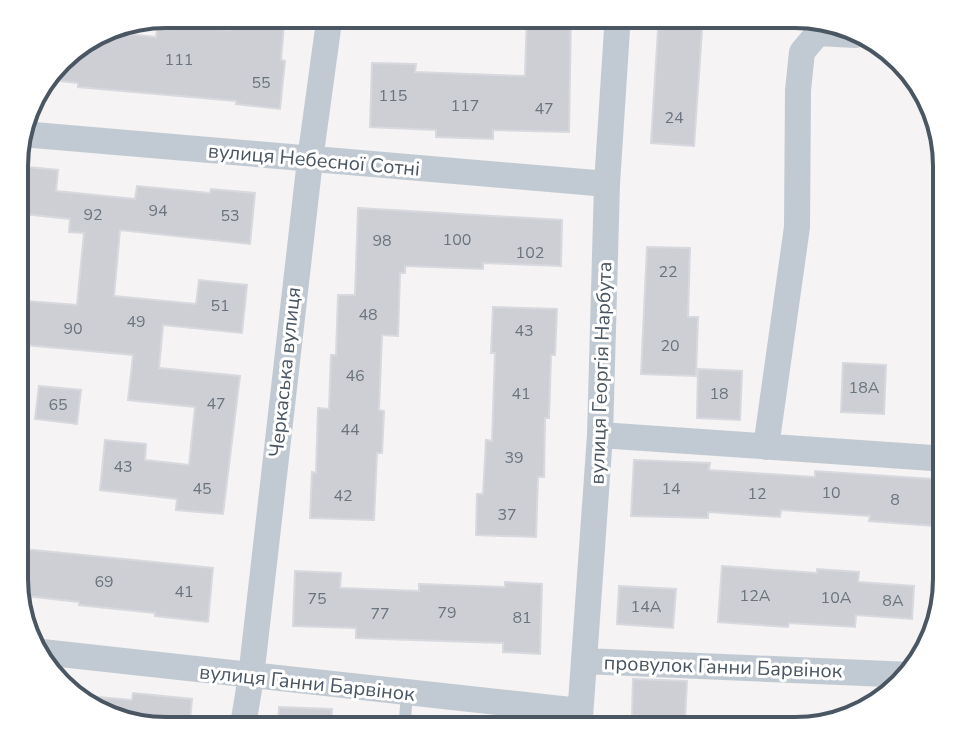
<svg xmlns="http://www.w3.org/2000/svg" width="961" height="745" font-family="'Nunito Sans',sans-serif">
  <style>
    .building { fill: #cdcfd5; stroke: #d7d9de; stroke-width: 2 }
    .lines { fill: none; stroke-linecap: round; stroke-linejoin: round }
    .lane { stroke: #c1cad2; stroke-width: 12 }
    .street { stroke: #c1cad2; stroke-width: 26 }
    .labels { text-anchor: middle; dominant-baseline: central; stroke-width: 6; stroke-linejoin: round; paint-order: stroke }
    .number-label { font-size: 16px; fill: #6b747e }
    .street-label { font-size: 20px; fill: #4a5661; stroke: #fff }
    .rim { fill: none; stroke: #4a5661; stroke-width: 4 }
  </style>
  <rect width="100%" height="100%" fill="#f5f3f3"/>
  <path class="building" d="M231,14H285L281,60L285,61L280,109L236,104V101L78,87V83L51,80L66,51L116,33L156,37L158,23L229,30Z
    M527,14H571L569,132L493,130V139L436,137V130L370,127L372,63L416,64L415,72L525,76Z
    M659,14L703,16L694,146L651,143Z
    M17,166L58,170L56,191L135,199L137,186L210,193L211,189L255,193L250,244L120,230L114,296L196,304L199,280L247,285L242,333L163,325L159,368L240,376L223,514L176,510L177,499L100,490L105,440L146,444L145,460L189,465L195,407L128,400L133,355L15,344V300L77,305L84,233L69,232L70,219L15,213Z
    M358,208L562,220L561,266L483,263V269L405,266V273H400L398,336L382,335L379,410L384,411L382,453H377L374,520L310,518L312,472L316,473L318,408L329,409L331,355H336L338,295H355Z
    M647,247L690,248L688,317H698L696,376L641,374Z
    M493,307L557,309L555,355H551L549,418H545L544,477H538L536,537L476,535L477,494H483L486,440L492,441L495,353H491Z
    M843,363L886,365L884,414L841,412Z
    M698,369L742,371L740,420L697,418Z
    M39,386L81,390L77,424L35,419Z
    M634,460L710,463L709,470L815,477V471L947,480V527L869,521L870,516L781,510L780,517L708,512V518L631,516Z
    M23,549L213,568L208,622L155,616V613L79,605V602L18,595Z
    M722,566L817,573V569L859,572L858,582L914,586L912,619L856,615L855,627L789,623L788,627L718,622Z
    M295,571L341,573L340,588L419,591V584L505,587V582L542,584L540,654L503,652V643L356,638V628L293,626Z
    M619,586L676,589L673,628L617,624Z
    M633,679L687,681L685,721L632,715Z
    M133,693L192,699L189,731H156L85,701L86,696L132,700Z
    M279,707L332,709L331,731H278Z"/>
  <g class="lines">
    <path class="lane" d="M14,536L19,492
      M404,731L407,694"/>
    <path class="street" d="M22,134L607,184
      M600,435L947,459
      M766,447L797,227L798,90L802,52L818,33L855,35
      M33,651L580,711
      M584,661L911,675
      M242,731L251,677L310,160L330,14
      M579,731L600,435L607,184L618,14"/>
  </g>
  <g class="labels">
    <g class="number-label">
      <text x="179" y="60">111</text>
      <text x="261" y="83">55</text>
      <text x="393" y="96">115</text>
      <text x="465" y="106">117</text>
      <text x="544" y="109">47</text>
      <text x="674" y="118">24</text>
      <text x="158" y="211">94</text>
      <text x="93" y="215">92</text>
      <text x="230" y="216">53</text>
      <text x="457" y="240">100</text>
      <text x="382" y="241">98</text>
      <text x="530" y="253">102</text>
      <text x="668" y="272">22</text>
      <text x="220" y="306">51</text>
      <text x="368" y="315">48</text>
      <text x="136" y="322">49</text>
      <text x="73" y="329">90</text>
      <text x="524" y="331">43</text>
      <text x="670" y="346">20</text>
      <text x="355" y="376">46</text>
      <text x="864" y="388">18А</text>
      <text x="521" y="394">41</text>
      <text x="719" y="394">18</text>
      <text x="216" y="404">47</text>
      <text x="58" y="405">65</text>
      <text x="350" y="430">44</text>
      <text x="514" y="458">39</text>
      <text x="123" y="467">43</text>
      <text x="202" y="489">45</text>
      <text x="671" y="489">14</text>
      <text x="831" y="493">10</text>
      <text x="757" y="494">12</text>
      <text x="343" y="496">42</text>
      <text x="895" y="500">8</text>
      <text x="507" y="515">37</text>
      <text x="104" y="582">69</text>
      <text x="184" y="592">41</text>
      <text x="755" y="596">12А</text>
      <text x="836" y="598">10А</text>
      <text x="317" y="599">75</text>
      <text x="893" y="601">8А</text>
      <text x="646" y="607">14А</text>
      <text x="447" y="613">79</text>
      <text x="380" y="614">77</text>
      <text x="522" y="618">81</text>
    </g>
    <g class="street-label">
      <text transform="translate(314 160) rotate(5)">вулиця Небесної Сотні</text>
      <text transform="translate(285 372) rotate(-84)">Черкаська вулиця</text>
      <text transform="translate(601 373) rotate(-88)">вулиця Георгія Нарбута</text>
      <text transform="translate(723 667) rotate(2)">провулок Ганни Барвінок</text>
      <text transform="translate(307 683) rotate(6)">вулиця Ганни Барвінок</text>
    </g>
  </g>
  <path d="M0 0H961V745H0ZM166 28H795A138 138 0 0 1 933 166V579A138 138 0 0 1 795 717H166A138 138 0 0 1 28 579V166A138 138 0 0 1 166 28Z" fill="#fff" fill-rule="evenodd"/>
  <path class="rim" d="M166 28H795A138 138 0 0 1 933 166V579A138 138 0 0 1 795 717H166A138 138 0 0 1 28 579V166A138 138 0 0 1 166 28Z"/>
</svg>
